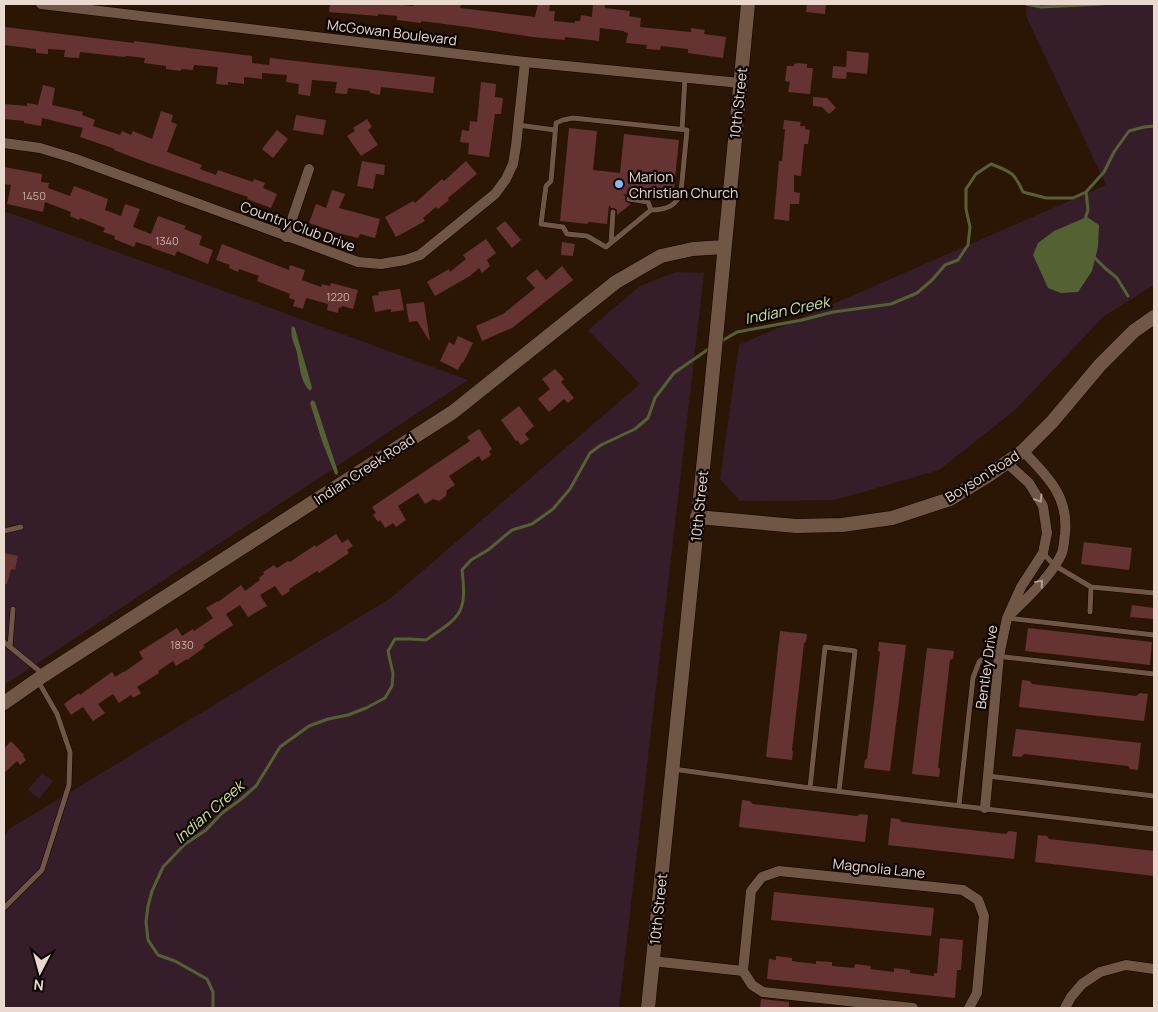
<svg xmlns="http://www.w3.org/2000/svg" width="1158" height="1012" font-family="Manrope,sans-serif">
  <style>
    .green { fill: #361d2a }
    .water { fill: #546233 }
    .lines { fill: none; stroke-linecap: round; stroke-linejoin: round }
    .stream { stroke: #546233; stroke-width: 3 }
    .building { fill: #653332 }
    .service-casing { stroke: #120200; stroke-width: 6 }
    .minor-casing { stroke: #120200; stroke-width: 11 }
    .tertiary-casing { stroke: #120200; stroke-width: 15 }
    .service { stroke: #705745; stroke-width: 5 }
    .minor { stroke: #705745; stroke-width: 10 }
    .tertiary { stroke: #705745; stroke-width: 14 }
    .oneway { stroke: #b39e91 }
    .poi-dot { fill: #80bdfa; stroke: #0d0501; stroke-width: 2 }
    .labels { text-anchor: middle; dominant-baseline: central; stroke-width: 4.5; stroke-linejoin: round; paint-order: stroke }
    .number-label { font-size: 11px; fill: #c8b0a8 }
    .street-label { font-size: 14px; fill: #e9d9cf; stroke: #0d0501 }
    .poi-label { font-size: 14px; fill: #e9d9cf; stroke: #0d0501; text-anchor: start }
    .water-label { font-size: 15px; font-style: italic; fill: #cee69a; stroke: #0d0501 }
  </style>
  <rect width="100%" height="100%" fill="#2b1606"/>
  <path class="green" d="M1027,4H1154V285L1104,316L1015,410L939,470L835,500L740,501L720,479L739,345L1106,185L1026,16Z
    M4,212L10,213L468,380L4,685Z
    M676,272L704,273L619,1008H4V838L9,829L391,598L640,384L588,330L640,286Z
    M42,773L53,781L39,799L28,790Z"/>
  <path class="water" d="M1087,217L1099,225L1098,247L1092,271L1078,292L1061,293L1048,288L1033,255L1038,243L1054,231Z
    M292,326L295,328C300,348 307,368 312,388L310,391C299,380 300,363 296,349C293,342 290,334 292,326Z
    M312,400L315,402L317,408L338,472L337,475L335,474L322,441L310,403Z"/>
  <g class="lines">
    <path class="stream" d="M1026,4L1041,7L1103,4
      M1085,219L1088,210L1086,192
      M1093,256L1105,268L1117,278L1128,296
      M720,342L737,332L802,320L833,312L891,304L917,293L932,280L945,265L958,260L968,245L970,227L966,209V189L976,174L991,164C1011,172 1014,172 1023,192L1046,198H1073L1086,192L1104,172L1114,152L1129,131L1144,127L1154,126
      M213,1008V992L207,979L175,961L158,955L148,940L146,922L148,906L152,891L163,867L185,844L206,830L222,813L240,800L256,786L280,747L309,726L328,719L348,715L366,708L385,698L392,686L393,674L388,651L395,639H411L426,640C461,616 467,614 462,570L471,560L488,550L512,530L532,524L553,509L570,489L590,453L601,445L635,429L648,418L655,398L674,373L710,348"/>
  </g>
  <path class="building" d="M330,4H395L413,6L414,4H461L460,8L535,17L538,4H550L549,11H555L554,21L575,23V21H580L581,15L592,17L593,4H605V8L630,11L629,16L641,18L640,27L691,32V28L705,30L704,34L726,37L723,58L688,53V49L661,46L660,50L646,49L647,45L626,43L628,33L624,32V31L600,28L599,41L565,37V40L533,37L468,27L421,21V23L397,20V16L378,14V16L329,12Z
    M807,4H826L825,14L806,12Z
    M5,27L134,43V41L196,49L252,56V63L269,65L270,58L435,77L433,93L381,87L380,95L370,93V91L348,88L347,94L335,93L337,82L312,80L310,96L298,94L299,84L286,82L287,75L262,73V79L244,77V84L228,82V85L216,84L218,67L194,65L193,70L181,69V71L166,69V66L144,63L145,58L126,56L125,57L80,52L79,58L64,57L65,50L48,49V54L36,53V49L4,45Z
    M847,51L869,53L867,74L847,72L846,79L832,78L833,66L846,67Z
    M798,63L807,64V68H813L810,94L788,92L790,82L785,81L787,66H794V64Z
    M481,82L496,84L495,97L503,98L501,114H495L489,157L468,154L469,143L460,142L462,130L469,131L470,121L477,122Z
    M43,85L55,88L52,105L83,112L82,115L95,120L93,126L120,135L122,131L131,135L133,131L152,139L161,111L173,115L171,122L177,124L167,152L202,165L200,169L216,175L218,170L253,182L254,179L265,183L263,188L277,194L271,208L247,199L248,197L148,163L114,150L115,149L80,137L83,128L42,118L41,126L24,123V121L4,119V104L27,106V103L38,105Z
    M813,97L827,98L836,108L829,114L822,107L813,106Z
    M296,115L326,120L323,135L293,130Z
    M367,119L372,127L368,130L378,145L361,156L347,136L355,131L353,128Z
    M784,120L801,122L800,126H805V129L810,130L808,144H804L801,176L794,175V192L800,193L799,204H790L789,221L774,219L779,161H782L785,129H783Z
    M569,128L597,131L593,170L620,173L624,134L679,140L673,198L672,199L623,194L625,196V199L626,202L631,204L617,215V210L614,208H611L609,205L607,224L588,222V224L560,221Z
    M277,130L288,139L273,158L262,149Z
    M362,161L385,165L384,175L376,174L373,189L357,186Z
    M466,161L477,174L448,198L449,200L438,209L436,207L423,218L425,221L396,237L385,217L413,201L415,203L442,179L444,181Z
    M4,167L42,174L41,182L49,183L48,188L70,196L74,186L108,199L105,210L121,216L125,204L140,209L133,227L151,234L158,216L186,226L184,229L202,236L199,245L213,250L208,264L177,251L175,256L152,248V247L136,242L134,247L114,239L115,236L103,232L105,228L80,218L79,220L70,216L71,212L45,202L43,212L7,204L11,185L4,184Z
    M332,190L345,194L339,208L380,219L375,238L360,234L358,238L338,233L309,223L316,204L326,208Z
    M505,221L521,240L512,248L496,228Z
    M486,239L496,253L487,260L490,266L482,273L479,268L470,276L435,296L427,282L449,269L450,272L466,259L463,255Z
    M562,242L575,244L573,256L561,255Z
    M222,244L289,270L290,265L305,270L302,280L321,287L322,284L330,286L331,283L358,290L353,309L342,306L341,308L339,307L338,313L327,310L328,304L306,298L303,309L293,306L295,300L289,298L290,294L257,281L259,276L239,269L238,272L229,268L230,265L216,260Z
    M562,266L573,280L512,328L482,341L476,326L503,314L535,288L526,278L537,269L546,280Z
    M400,289L404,310L391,312V309L375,312L372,296L379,295L378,292Z
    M424,302L430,342L417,321L409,322L406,304Z
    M458,336L473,343L463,363L462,362L458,370L440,361L449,342L454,345Z
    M555,369L564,379L561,382L574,398L568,403L564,399L549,412L538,399L550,389L542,379Z
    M519,406L534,426L525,434L529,439L521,445L517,440L516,441L501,420Z
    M479,429L492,449L489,451L491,455L482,461L479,456L449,476L455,485L447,490L446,496L439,501L433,499L425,504L418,493L398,506L406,520L396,527L393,523L385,528L380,520L378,522L373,515L376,513L372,507L470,441L467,437Z
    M336,534L342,543L348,539L353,546L347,550L349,553L319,573L317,571L289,589L290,591L282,596L275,586L260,595L267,606L248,617L240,605L226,614L233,625L203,645L205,647L187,660V659L176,666L173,661L158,671L159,673L137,687L141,693L140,694L133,698L131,695L119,703L113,694L98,704L105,713L93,721L83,707L71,715L64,704L79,693L80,695L88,689L112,672L115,677L123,672H124L143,659L139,652L177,628L182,636L193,629L194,631L213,618L206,608L218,601V602L241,585L245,591L260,580L259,578L264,574L263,572L274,565L277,568L288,561L290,562L315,545L316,547Z
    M1084,542L1132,548L1129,570L1081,564Z
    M4,553L18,556L15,570L11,569L7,584H4Z
    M1132,605L1154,608V619L1130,617Z
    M1028,628L1152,642L1150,665L1025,651Z
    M780,631L807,634L806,642L804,643L792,750L793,752L792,760L766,757Z
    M879,642L906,645L890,771L864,768L865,760L867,759L880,652L878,651Z
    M927,648L954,651L953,659L950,660L938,767L940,769L939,777L912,774Z
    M1022,680L1030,681L1032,684L1136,696L1140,693L1148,694L1144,721L1019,707Z
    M1016,729L1141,743L1138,770L1130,769L1128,766L1024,754L1021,757L1012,756Z
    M11,741L24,755L23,756L26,760L20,765L17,761L4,773V749Z
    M742,800L750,801L753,804L857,816L860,814L868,815L865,842L739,827Z
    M891,818L899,819L902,822L1006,834L1009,831L1017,832L1014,859L888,845Z
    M1038,835L1047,836L1049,839L1154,851V876L1035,862Z
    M774,892L934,908L931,936L771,920Z
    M940,938L963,940L961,970H957L955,998L767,979L769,959L776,960V956L792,958V961L799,962L816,964V961L832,962V966L854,968L855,964L871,966L870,969L894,972V968L910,970V973L934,976V973H937Z
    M761,999L789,1002V1008H760Z"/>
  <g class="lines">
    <g class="service-casing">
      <path id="service" d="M573,118L687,130L681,192C677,206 666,210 651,210L606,247L587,236L567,234L563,227L541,224L546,186L551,181L556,123L563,120Z
        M518,125L555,130
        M682,129L685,78
        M629,199L648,202L651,210
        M611,243L613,212
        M4,531L21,527
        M1043,553L1054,565L1091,587L1154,593
        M1090,612L1091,587
        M1007,618L1154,635
        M4,642L43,674
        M10,647L13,609
        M673,769L810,788L1154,829
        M988,776L1154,796
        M810,788L825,647L855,651L839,791
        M959,805L973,678L979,662L987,655L1154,674
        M4,908L42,870L69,785L70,752L57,714L38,681"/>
    </g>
    <g class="minor-casing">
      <path id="minor" d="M41,4L525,62L740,83
        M4,143L40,148L73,158L358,262L381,264L405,260L420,255L495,194L506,179L513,164L516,146L525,62
        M286,237L309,169
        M1013,612C1029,596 1053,574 1062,553C1064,547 1064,540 1065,534C1069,496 1047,476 1023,451
        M985,808L999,656L1007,618L1021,587L1043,553L1047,533L1043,506L1029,483L1007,463
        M652,961L743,971
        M913,1008L763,992L752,985L743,971L751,891L762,877L779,871L963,890L978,900L984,916L977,993L969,1008
        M1065,1008L1071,997L1082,984L1100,972L1126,965L1154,969"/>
    </g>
    <g class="tertiary-casing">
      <path id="tertiary" d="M697,517L796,526L842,525L892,518L950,499L989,475L1023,451L1052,422L1100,365L1134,331L1154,317
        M4,703L44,675L453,412L616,282L661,256L693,249L724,247
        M648,1008L712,380L748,4"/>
    </g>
    <use href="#service" class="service"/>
    <use href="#minor" class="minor"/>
    <use href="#tertiary" class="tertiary"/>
  </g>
  <defs><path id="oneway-chevron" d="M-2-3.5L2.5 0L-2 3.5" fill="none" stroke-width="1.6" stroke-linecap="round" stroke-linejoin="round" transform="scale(1.25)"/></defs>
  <g class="oneway">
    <use href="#oneway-chevron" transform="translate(1039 499) rotate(59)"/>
    <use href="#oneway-chevron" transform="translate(1040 583) rotate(-50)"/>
  </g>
  <circle class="poi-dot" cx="619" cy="184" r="5"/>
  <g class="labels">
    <g class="number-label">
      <text x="34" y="195">1450</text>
      <text x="167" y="240">1340</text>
      <text x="338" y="296">1220</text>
      <text x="182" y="644">1830</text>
    </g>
    <g class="street-label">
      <text transform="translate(392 32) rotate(7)">McGowan Boulevard</text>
      <text transform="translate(738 103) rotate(-84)">10th Street</text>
      <text transform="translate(298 226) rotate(20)">Country Club Drive</text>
      <text transform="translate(364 469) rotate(-33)">Indian Creek Road</text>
      <text transform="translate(982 476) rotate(-32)">Boyson Road</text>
      <text transform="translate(699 506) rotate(-84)">10th Street</text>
      <text transform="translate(986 667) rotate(-82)">Bentley Drive</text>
      <text transform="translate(879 868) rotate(6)">Magnolia Lane</text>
      <text transform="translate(658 909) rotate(-84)">10th Street</text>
    </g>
    <g class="poi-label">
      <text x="629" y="176">Marion<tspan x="629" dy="16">Christian Church</tspan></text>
    </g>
    <g class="water-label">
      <text transform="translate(787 310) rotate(-12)">Indian Creek</text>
      <text transform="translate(209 812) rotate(-41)">Indian Creek</text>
    </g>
  </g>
  <rect width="1158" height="1012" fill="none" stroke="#e9d9cf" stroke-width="10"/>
  <g transform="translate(40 972) rotate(186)" stroke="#0d0501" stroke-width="4" paint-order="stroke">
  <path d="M0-4L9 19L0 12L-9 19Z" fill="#e9d9cf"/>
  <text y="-8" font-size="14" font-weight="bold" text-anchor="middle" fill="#e9d9cf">N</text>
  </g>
</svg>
